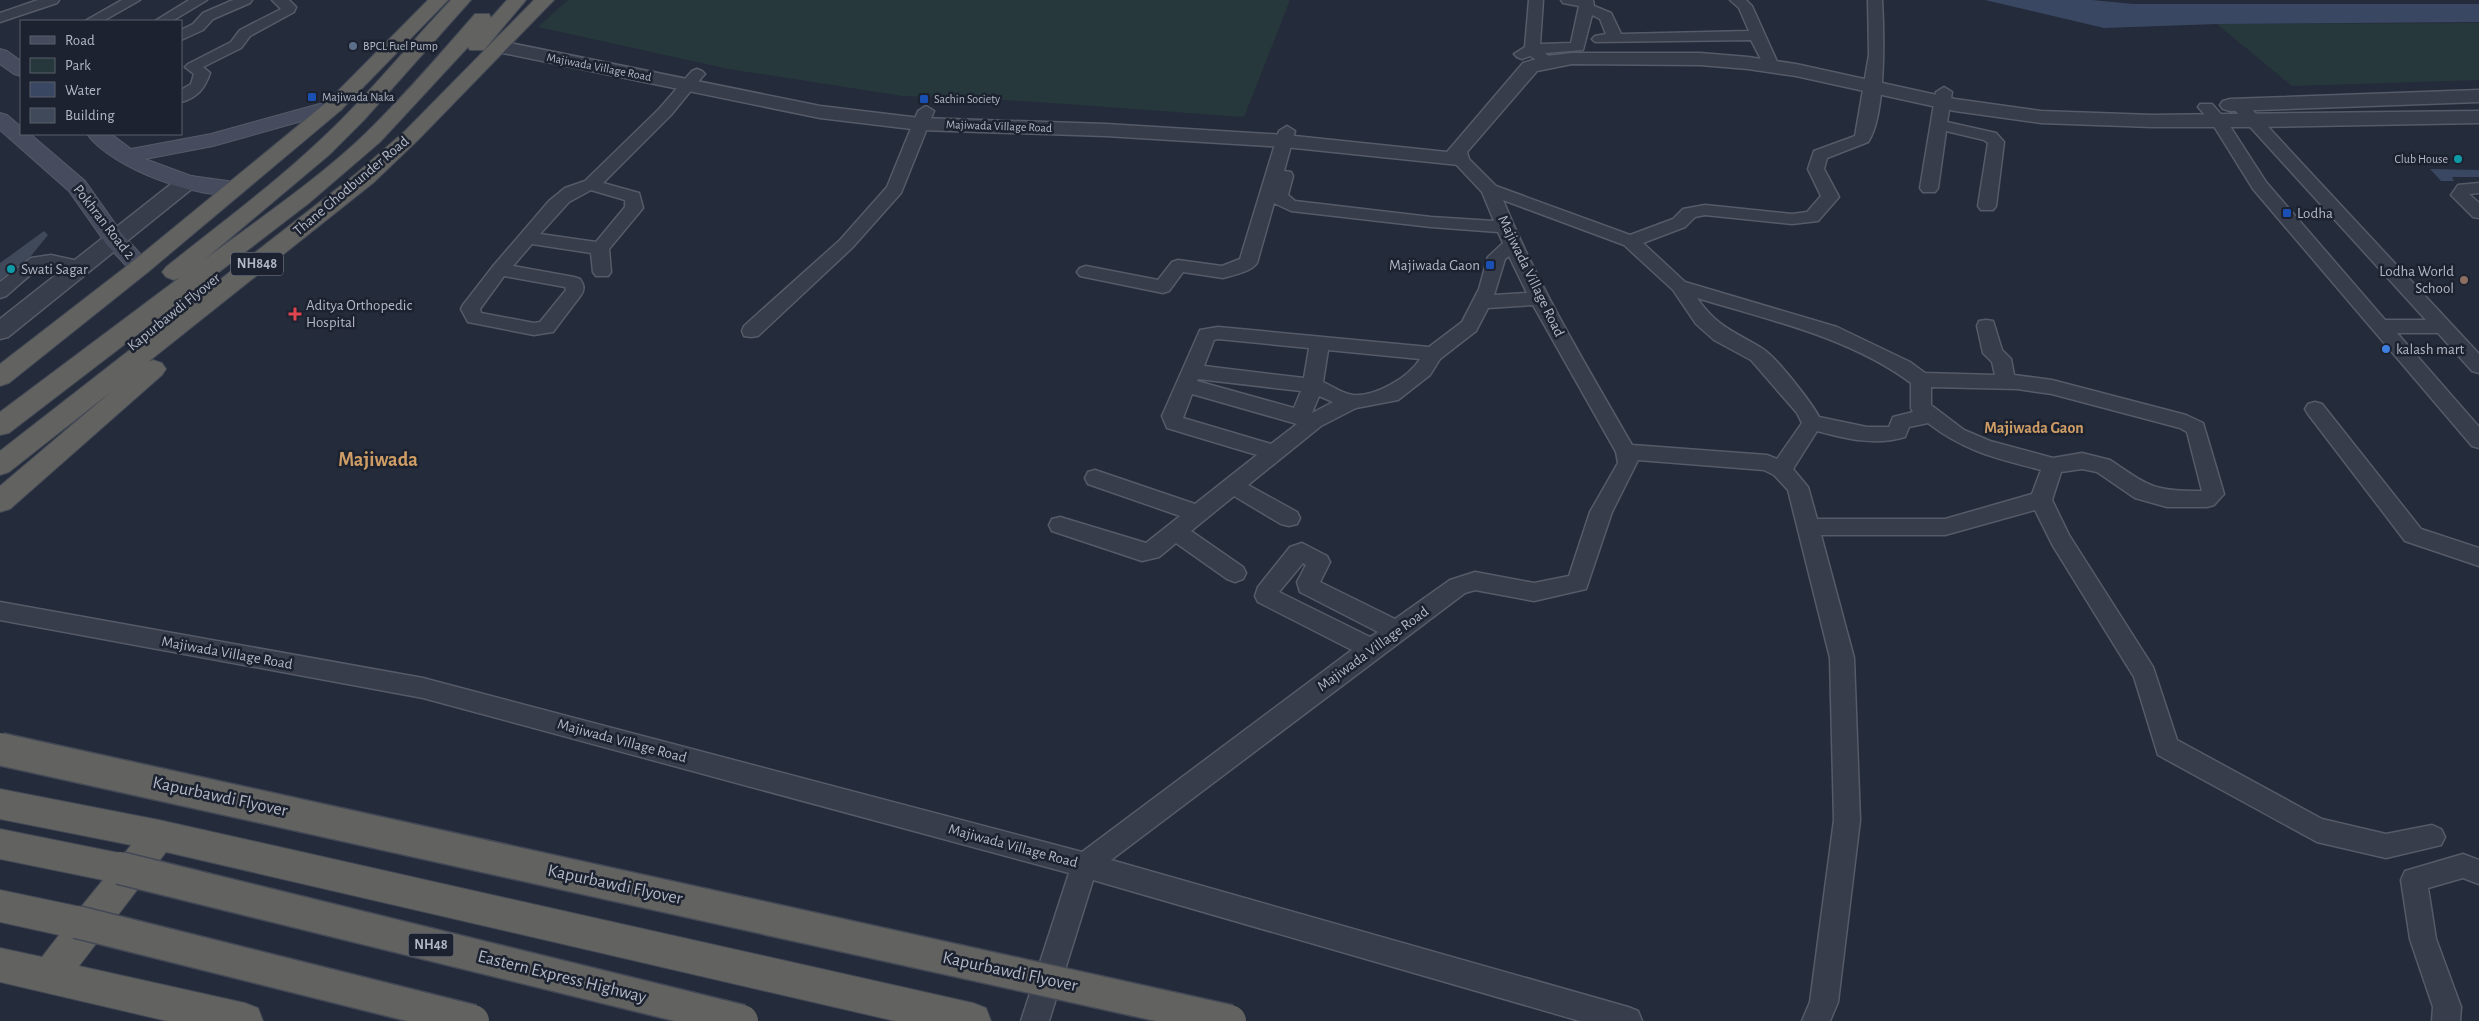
<svg xmlns="http://www.w3.org/2000/svg" width="2479" height="1021" font-family="'Alegreya Sans',sans-serif">
  <style>
    .green { fill: #27383c }
    .water { fill: #3a4762 }
    .building { fill: #404959 }
    .lines { fill: none; stroke-linecap: round; stroke-linejoin: round }
    .minor-casing { stroke: #555b68; stroke-width: 3 }
    .tertiary-casing { stroke: #555b68; stroke-width: 3 }
    .secondary-casing { stroke: #555b68; stroke-width: 2 }
    .trunk-casing { stroke: #424855; stroke-width: 2 }
    .minor { fill: #373d4a; fill-rule: evenodd }
    .tertiary { fill: #373d4a; fill-rule: evenodd }
    .secondary { fill: #464c5d; fill-rule: evenodd }
    .trunk { fill: #626260; fill-rule: evenodd }
    .trunk-bridge-casing { stroke: #424855; stroke-width: 35; stroke-linecap: butt }
    .trunk-bridge { stroke: #626260; stroke-width: 32 }
    .service-dot { fill: #5c6f8a; stroke: #1c222f; stroke-width: 2 }
    .transit-dot { fill: #1a4fb4; stroke: #1c222f; stroke-width: 2 }
    .culture-dot { fill: #0f9aa8; stroke: #1c222f; stroke-width: 2 }
    .education-dot { fill: #8d6e63; stroke: #1c222f; stroke-width: 2 }
    .health-dot { fill: #e0444e; stroke: #1c222f; stroke-width: 2 }
    .shop-dot { fill: #3f7fe0; stroke: #1c222f; stroke-width: 2 }
    .labels { text-anchor: middle; dominant-baseline: central; stroke-width: 5; stroke-linejoin: round; paint-order: stroke }
    .far-poi-label { font-size: 12px; fill: #b3b8c6; stroke: #1c222f; text-anchor: start }
    .far-street-label { font-size: 12px; fill: #b3b8c6; stroke: #1c222f }
    .shield { fill: #1c222f; stroke: #868b99; stroke-width: 1 }
    .shield-label { font-size: 14px; font-weight: bold; fill: #b3b8c6 }
    .street-label { font-size: 15px; fill: #b3b8c6; stroke: #1c222f }
    .poi-label { font-size: 15px; fill: #b3b8c6; stroke: #1c222f; text-anchor: start }
    .neighbourhood-label { font-size: 16px; font-weight: bold; fill: #ce9d66; stroke: #1c222f }
    .near-street-label { font-size: 18px; fill: #b3b8c6; stroke: #1c222f }
    .district-label { font-size: 20px; font-weight: bold; fill: #ce9d66; stroke: #1c222f }
  </style>
  <rect width="100%" height="100%" fill="#242b3a"/>
  <path class="green" d="M568,0H1290L1244,117L1024,101L903,96L729,69L538,27Z
    M2479,23V80L2292,86L2217,24Z"/>
  <path class="water" d="M1985,0H2092L2133,4H2479V22L2217,24L2104,28Z
    M2430,169L2479,170V177H2452L2454,181H2441Z"/>
  <path class="building" d="M44,231L48,235L31,256L0,280V263Z"/>
  <g class="lines">
    <g class="minor-casing">
      <path id="minor" d="M38,0H59L57,3L0,22V13Z
        M122,0H140L103,21H85Z
        M189,0H207L172,21H155Z
        M233,0H252L250,3L213,19L203,30L181,40V30L193,24L203,13Z
        M272,0H289L296,7L294,12L250,36L241,48L203,67L210,73C205,88 197,98 181,102V90L191,84L194,74L185,67L188,64L231,42L240,30L281,9Z
        M1529,0H1543L1540,44L1571,43L1579,6L1563,3L1561,0H1593L1594,6L1611,13L1621,34L1749,31L1739,8L1730,0H1746L1752,6L1779,66L1776,69H1766L1751,40L1595,42L1592,39L1595,36L1606,34L1600,19L1592,15L1583,50L1545,53L1550,58L1542,63L1530,56L1522,59L1517,57L1514,54L1525,47Z
        M1868,0H1882C1884,32 1886,117 1868,142L1827,158L1824,169L1839,197L1818,221L1792,224L1705,215L1695,217L1685,227L1643,243L1685,282L1837,327L1910,362L1925,373L1995,375L1992,362L1983,353L1977,326L1979,321L1986,320L1993,321L2002,350L2011,359L2014,375L2052,380L2186,415L2203,423L2224,494L2214,505L2207,507H2167L2135,498L2097,472L2082,469L2061,472L2052,500L2069,535L2153,667L2177,740L2322,819L2386,834L2432,825L2441,829L2445,837L2441,845L2386,858L2317,842L2158,755L2134,677L2053,546L2035,510L1945,535H1821L1854,658L1860,820L1838,1002L1830,1021H1802L1810,1002L1834,820L1830,658L1788,490L1774,475L1764,470L1638,460L1612,512L1586,589L1534,601L1475,590L1465,593L1111,860L1628,1007L1638,1011L1642,1021H1580L1093,880L1049,1021H1021L1069,873L423,698L0,620V602L423,678L1082,852L1352,650L1258,602L1255,596L1258,587L1290,547L1302,543L1327,556L1330,562L1320,582L1395,619L1450,580L1475,572L1534,583L1569,576L1590,512L1618,463L1616,452L1533,305L1488,308L1476,331L1440,359L1430,375L1398,400L1356,408L1321,426L1248,485L1297,512L1300,518L1297,524L1289,526L1281,524L1234,496L1191,531L1243,567L1246,573L1243,579L1235,582L1227,579L1176,543L1159,557L1142,561L1052,531L1049,525L1052,519L1060,517L1146,543L1180,516L1088,484L1085,478L1088,472L1095,470L1195,504L1257,455L1167,428L1162,416L1200,330L1218,327L1429,347L1462,322L1479,289L1488,257L1503,243L1498,232L1431,227L1291,211L1274,203L1257,263C1251,272 1233,275 1223,278L1183,272L1169,291L1163,293L1080,276L1077,272L1080,268L1086,266L1158,280L1172,262L1178,260L1222,266L1240,259L1279,131L1287,126L1295,131L1284,171L1291,172L1293,176L1288,195L1295,201L1431,217L1494,221L1482,192L1451,159L1453,155H1465L1496,186L1630,235L1673,219L1683,209L1705,205L1792,214L1807,212L1821,196L1808,169L1814,151L1855,136L1869,55ZM1503,200L1624,245L1673,290L1696,324L1714,340L1751,360L1797,413L1802,423L1777,459L1767,455L1632,445C1586,365 1538,286 1503,200ZM1509,256L1527,293L1494,295L1505,259ZM1697,298C1769,320 1849,337 1911,383V408L1913,412L1893,417L1889,427H1867L1819,417C1812,403 1776,357 1763,349C1734,331 1718,328 1697,298ZM1218,339L1309,348L1304,378L1204,366L1214,340ZM1328,350L1420,359C1408,378 1375,397 1353,395C1343,394 1332,386 1323,382ZM1198,379L1301,391L1294,408L1197,381ZM1931,387L2017,389L2052,394L2180,428L2187,432L2202,491C2153,491 2150,487 2110,460L2082,453L2053,458L1990,441L1964,430L1931,405ZM1192,394L1297,424L1271,444L1183,418ZM1319,396L1333,402L1312,413ZM1928,423C1966,452 1996,458 2041,470L2032,494L1945,519H1817L1808,487L1793,469L1817,431C1847,439 1875,446 1905,437L1909,427ZM1303,563L1306,565L1297,582L1300,592L1378,632L1370,637L1279,592Z
        M697,69L702,71L705,74L702,77L671,115L603,183L639,193L643,208L609,249L611,272L608,276H596L593,272L591,253L532,244L513,266L574,277L580,279C584,285 585,289 581,295L553,332L546,333L534,335L468,322L461,309L463,305L494,265L549,201L565,188L585,181L659,109L692,71ZM591,190L625,200V207L596,242L540,234L569,202ZM504,276L565,287L566,290L540,322L534,323L481,313L480,309Z
        M1944,87L1952,92L1947,122L1996,133L2004,142L1996,206L1993,210H1981L1978,206L1988,143L1984,140L1946,131L1938,188L1935,192H1923L1920,188L1936,92Z
        M2239,100L2245,102L2479,354V373L2472,371L2438,333H2397L2479,427V448L2472,446L2253,189L2212,123L2198,107L2200,104H2212L2226,120L2266,182L2385,320H2426L2233,108L2231,105L2233,102Z
        M926,106L934,111L901,193L852,248L758,336L751,337L744,336L742,331L744,326L840,240L887,187L918,111Z
        M2479,183V193L2469,194L2479,203V218L2473,217L2451,195L2458,185Z
        M51,255L87,263L90,267L87,271C76,274 64,268 52,267C36,265 19,286 6,296L0,298V282L31,258Z
        M2315,402L2322,404L2421,529L2479,548V566L2405,541L2308,414L2305,409L2308,404Z
        M2463,854L2479,860V884L2463,878L2428,888L2436,939L2461,1007L2460,1021H2432L2433,1007L2410,939L2401,880L2405,871Z"/>
    </g>
    <g class="tertiary-casing">
      <path id="tertiary" d="M500,41L820,106L920,118L1106,124L1285,135L1447,152L1523,63L1546,56L1572,53H1700L1748,57L1796,64L1955,99L2041,111L2152,115L2479,111V123L2255,127H2152L2041,123L1955,111L1796,76L1748,69L1700,65L1572,64L1537,71L1467,152L1469,159L1466,163L1459,165L1285,147L1106,136L920,130L820,118L493,51L491,47L493,43Z
        M2479,90V102L2230,111L2223,109L2220,105L2223,101L2230,99Z
        M187,176L194,177L197,182L194,187L8,337L0,339V319L180,177Z"/>
    </g>
    <g class="secondary-casing">
      <path id="secondary" d="M0,49L7,51L21,61V76L14,74L0,64Z
        M334,100L341,102L344,106L341,110L213,146L145,159L191,176L242,183L245,188L242,193C203,203 110,167 87,134H111L131,149L211,134Z
        M0,113L7,115L21,127V134H30L85,181L123,235L152,267L148,272L140,275L132,272L107,245L69,191L0,130Z"/>
    </g>
    <g class="trunk-casing">
      <path id="trunk" d="M428,0H448L341,110L148,272L9,383L0,386V364L132,262L327,102Z
        M451,0H471L364,120L329,155L204,260C257,220 320,178 367,132C405,95 440,54 475,14H489L491,18L507,0H526L484,50H470L468,47L380,142L309,203L9,433L0,435V412L179,278L174,280L166,277L162,272L166,267C222,222 281,179 333,128C374,88 411,42 451,0Z
        M534,0H554L419,139L373,183L148,362L153,360L162,363L166,369L162,375L10,509L0,512V486L112,391L9,472L0,475V451L357,173L405,131Z
        M0,789L159,820L973,1003L986,1008L991,1021H895L166,852L79,966L245,1003L258,1008L263,1021H167L0,982V948L42,957L59,935L0,922V890L81,907L103,880L0,859V829L124,854L131,845L0,819Z"/>
    </g>
    <use href="#minor" class="minor"/>
    <use href="#tertiary" class="tertiary"/>
    <use href="#secondary" class="secondary"/>
    <use href="#trunk" class="trunk"/>
    <g class="trunk-bridge-casing">
      <path id="trunk-bridge" d="M0,749L1230,1021
        M120,868L742,1021
        M77,922L473,1021"/>
    </g>
    <use href="#trunk-bridge" class="trunk-bridge"/>
  </g>
  <circle class="service-dot" cx="353" cy="46" r="5"/>
  <g class="transit-dot">
    <rect x="307" y="92" width="10" height="10" rx="2.5"/>
    <rect x="919" y="94" width="10" height="10" rx="2.5"/>
    <rect x="2282" y="208" width="10" height="10" rx="2.5"/>
    <rect x="1485" y="260" width="10" height="10" rx="2.5"/>
  </g>
  <g class="culture-dot">
    <circle cx="2458" cy="159" r="5"/>
    <circle cx="11" cy="269" r="5"/>
  </g>
  <circle class="education-dot" cx="2464" cy="280" r="5"/>
  <path class="health-dot" d="M292.5 306.5h5v5h5v5h-5v5h-5v-5h-5v-5h5z"/>
  <circle class="shop-dot" cx="2386" cy="349" r="5"/>
  <g class="labels">
    <g class="far-poi-label">
      <text x="363" y="46">BPCL Fuel Pump</text>
      <text x="322" y="97">Majiwada Naka</text>
      <text x="934" y="99">Sachin Society</text>
      <text x="2448" y="159" text-anchor="end">Club House</text>
    </g>
    <g class="far-street-label">
      <text transform="translate(599 67) rotate(11)">Majiwada Village Road</text>
      <text transform="translate(999 126) rotate(2)">Majiwada Village Road</text>
    </g>
    <g class="shield">
      <rect x="231" y="252.5" width="52" height="23" rx="4"/>
      <rect x="408.5" y="933.5" width="45" height="23" rx="4"/>
    </g>
    <g class="shield-label">
      <text x="257" y="264">NH848</text>
      <text x="431" y="945">NH48</text>
    </g>
    <g class="street-label">
      <text transform="translate(351 186) rotate(-40)">Thane Ghodbunder Road</text>
      <text transform="translate(104 222) rotate(52)">Pokhran Road 2</text>
      <text transform="translate(1531 276) rotate(64)">Majiwada Village Road</text>
      <text transform="translate(174 312) rotate(-39)">Kapurbawdi Flyover</text>
      <text transform="translate(1373 649) rotate(-36)">Majiwada Village Road</text>
      <text transform="translate(227 653) rotate(10)">Majiwada Village Road</text>
      <text transform="translate(622 741) rotate(15)">Majiwada Village Road</text>
      <text transform="translate(1013 846) rotate(15)">Majiwada Village Road</text>
    </g>
    <g class="poi-label">
      <text x="2297" y="213">Lodha</text>
      <text x="1480" y="265" text-anchor="end">Majiwada Gaon</text>
      <text x="21" y="269">Swati Sagar</text>
      <text x="2454" y="271" text-anchor="end">Lodha World<tspan x="2454" dy="17">School</tspan></text>
      <text x="306" y="305">Aditya Orthopedic<tspan x="306" dy="17">Hospital</tspan></text>
      <text x="2396" y="349">kalash mart</text>
    </g>
    <g class="neighbourhood-label">
      <text x="2034" y="428">Majiwada Gaon</text>
    </g>
    <g class="near-street-label">
      <text transform="translate(220 797) rotate(12)">Kapurbawdi Flyover</text>
      <text transform="translate(615 885) rotate(12)">Kapurbawdi Flyover</text>
      <text transform="translate(1010 972) rotate(12)">Kapurbawdi Flyover</text>
      <text transform="translate(562 977) rotate(14)">Eastern Express Highway</text>
    </g>
    <g class="district-label">
      <text x="378" y="460">Majiwada</text>
    </g>
  </g>
  <rect x="20" y="20" width="162" height="115" fill="#1c222f" stroke="#585e6b"/>
  <rect x="30" y="36" width="25" height="8" fill="#464c5d" stroke="#585e6b"/>
  <text x="65" y="45" font-size="15" fill="#b3b8c6">Road</text>
  <rect x="30" y="58" width="25" height="15" fill="#27383c" stroke="#585e6b"/>
  <text x="65" y="70" font-size="15" fill="#b3b8c6">Park</text>
  <rect x="30" y="82" width="25" height="15" fill="#3a4762" stroke="#585e6b"/>
  <text x="65" y="95" font-size="15" fill="#b3b8c6">Water</text>
  <rect x="30" y="108" width="25" height="15" fill="#404959" stroke="#585e6b"/>
  <text x="65" y="120" font-size="15" fill="#b3b8c6">Building</text>
</svg>
